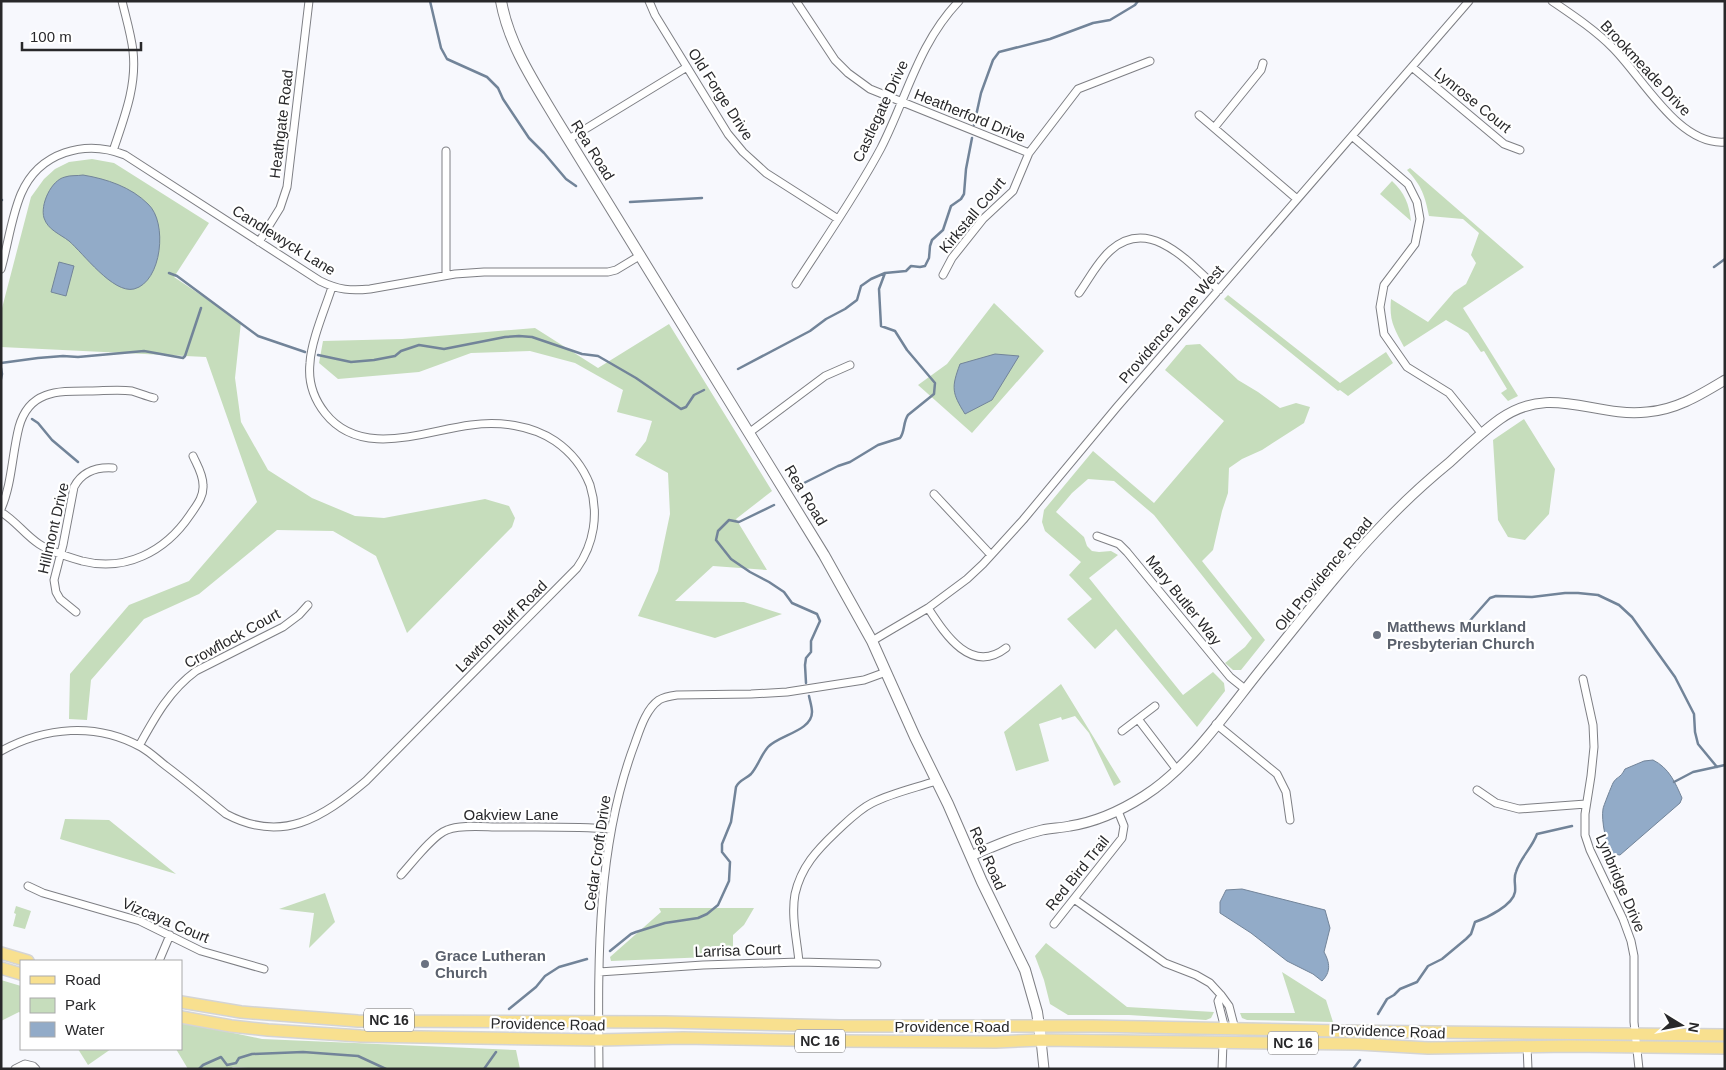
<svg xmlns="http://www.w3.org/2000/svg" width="1726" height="1070" font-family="Arial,sans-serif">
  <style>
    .green { fill: #c6ddbc }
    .water { fill: #92abc8; stroke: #728499 }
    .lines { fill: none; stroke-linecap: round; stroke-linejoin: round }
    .stream { stroke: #728499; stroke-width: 2.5 }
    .minor-casing { stroke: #7e7f84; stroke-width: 9 }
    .tertiary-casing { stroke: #7e7f84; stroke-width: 11 }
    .secondary-casing { stroke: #7e7f84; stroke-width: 12 }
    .primary-casing { stroke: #d4d4d4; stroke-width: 14 }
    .minor { stroke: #fff; stroke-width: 7 }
    .tertiary { stroke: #fff; stroke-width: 9 }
    .secondary { stroke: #fff; stroke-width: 10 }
    .primary { stroke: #f8e08f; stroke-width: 11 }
    .worship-dot { fill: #6b7280; stroke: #fff; stroke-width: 2 }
    .labels { text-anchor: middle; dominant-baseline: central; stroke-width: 4.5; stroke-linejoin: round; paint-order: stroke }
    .shield { fill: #fff; stroke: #68686a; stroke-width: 1 }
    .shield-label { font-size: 14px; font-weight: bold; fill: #28282a }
    .street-label { font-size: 15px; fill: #28282a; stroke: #fff }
    .worship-label { font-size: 15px; font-weight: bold; fill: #5b616d; stroke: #fff; text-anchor: start }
  </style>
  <rect width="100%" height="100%" fill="#f7f8fd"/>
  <path class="green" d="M92,159L114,163L209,223L174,277L241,322L235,378L241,422L268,470L312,498L355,516L384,518L485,499L509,506L515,518L512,527L407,633L376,556L333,531L277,530L199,594L144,619L91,680L87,720L69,719L70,674L129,605L189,581L257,502L206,357L1,347V312L31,197L44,179L55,169L69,162Z
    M1410,168L1524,267L1463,308L1518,396L1508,401L1501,393L1507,389L1484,351L1481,352L1468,333L1446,320L1404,347C1394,328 1389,321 1391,299L1428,322L1454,292L1466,284L1476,263L1471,255L1479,233L1463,219L1429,216C1425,196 1422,186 1407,170Z
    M1392,181C1405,193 1409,204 1411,221L1380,194Z
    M1228,295L1340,383L1386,352L1393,363L1348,396L1340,390L1338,391L1224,299Z
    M994,303L1044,351L972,433L918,385L947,364Z
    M669,324L772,491L736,519L767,570L713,566L675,601L744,602L782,614L715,638L638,616L658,571L670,514L668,473L635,455L646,441L652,421L617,412L623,390L575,363L530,351L471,353L419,372L338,379L319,363L323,341L402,339L535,328L598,368Z
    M1200,344L1238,380L1258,392L1280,408L1296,403L1310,407L1304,423L1262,450L1242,459L1229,468L1228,493L1222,511L1213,550L1202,561L1265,640L1241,670H1233L1225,663L1245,647L1252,638L1154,515L1114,481L1088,479L1072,493L1056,512L1084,537L1087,546L1092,551L1099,552L1111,551L1118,555L1089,578L1183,695L1213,672L1224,683L1225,691L1197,727L1116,629L1095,649L1067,619L1092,599L1069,575L1081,562L1045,531L1042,522L1044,510L1093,451L1154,503L1224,421L1165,370L1186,345Z
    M1524,419L1555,469L1549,514L1525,540L1508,537L1498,520L1493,440Z
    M1061,684L1121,782L1114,786L1089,733L1075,716L1062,720L1061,717L1039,724L1049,761L1016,771L1004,732Z
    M65,819L109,820L176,874L60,839Z
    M325,893L335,922L309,948L314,913L279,909Z
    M16,906L31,911L25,929L13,926L16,914L14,913Z
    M659,908H754L744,925L733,935V956L611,961L610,957L661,912Z
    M1046,943L1127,1007L1214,1012L1211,1018L1206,1020L1129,1015H1068L1050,1004L1044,980L1035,956Z
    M1282,972L1326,1000L1333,1022L1247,1020L1242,1018L1240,1013H1295Z
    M1,980L21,986V1013L19,1012L1,1021Z
    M181,1022L262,1039L516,1050L520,1069H264L233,1067L230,1069H188L176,1049H173H181Z
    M78,1049H111L88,1065Z"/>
  <path class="water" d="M83,175C107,179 131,187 148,204C168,222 162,282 134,289C113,294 83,253 69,241C60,234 48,230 44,218C40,205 51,180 65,177C70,175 78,176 83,175Z
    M59,262L74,266L66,296L51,292Z
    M995,354L1019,356L992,400L965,414C952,393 951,388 960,364Z
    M1653,760C1669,768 1675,782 1682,798L1680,803L1620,855L1613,854C1606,846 1601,820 1603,809C1603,807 1612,785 1613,783C1617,776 1620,779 1625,769L1644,761Z
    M1242,889L1325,910L1330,928L1324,952C1330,963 1331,972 1322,981L1313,974L1287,961L1251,933L1220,913V902L1226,890Z"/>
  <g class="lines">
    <path class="stream" d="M430,1L441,48L447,59L487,77L498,88L503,99L529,138L544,153L566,179L576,186
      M974,125L981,93L993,60L999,52L1050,39L1093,23L1110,20L1135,5L1138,1
      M1,200H2
      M630,202L702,198
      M1714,267L1725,259
      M169,273L177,276L258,336L305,352
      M318,355L351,362L374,360L395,356L401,351L419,345L444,349L505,337L519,336L532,337L582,354L598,356L636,378L681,409L686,407L694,395L704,390
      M1,363L38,358L63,356L78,357L144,351L183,358L185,356L201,308
      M1,368L2,374L1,379
      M738,369L810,331L826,319L845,309L857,300L861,286L871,279L885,273L906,271L911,266L920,267L925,266L929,258L930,246L932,240L943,230L951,206L961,199L964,194L966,169L972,138
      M32,419L38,423L52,440L78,462
      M800,485L838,466L850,462L878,445L900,438C905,432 903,422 908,415L934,394L935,383L907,350L895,331L881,326L879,289L885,273
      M774,505L739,522L729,520L718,531L716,540L731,559L750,572L769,582L784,592L792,603L817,614L820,621L811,641V652L806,658L805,665L806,683
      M1467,624L1490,598L1496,596L1532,597L1565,593H1578L1598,595L1619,605L1632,617L1675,677L1694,714L1695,732L1698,744L1717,767
      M1674,782L1693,772L1725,765
      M610,951L631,934L636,932L665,923L698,918L707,914L718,905L729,881L730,862L722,852V844L731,822L736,787C739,780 746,779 751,774C758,766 761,755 768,747C779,735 812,731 812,712C812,707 810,701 809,696
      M509,1009L536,987L545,976L559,967L587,959
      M1378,1014L1387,999L1394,995L1400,989L1417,982L1428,966L1442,959L1466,939L1471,934L1475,922C1487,918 1513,905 1515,892C1516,885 1513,878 1516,872C1520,858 1532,848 1537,834L1572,826
      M199,1069L203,1065L221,1057L227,1065L236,1063L239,1058L252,1054L303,1052L358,1056L386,1069
      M484,1069L496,1052
      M1353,1069L1360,1060"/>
    <g class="minor-casing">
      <path id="minor" d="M649,1L655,15L728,134L743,152L766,173L838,219
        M796,1L835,60L848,73L870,89L1029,153
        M1552,1C1574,16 1595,30 1613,48C1643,78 1679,146 1725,142
        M1412,67L1504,144L1520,150
        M1199,115L1297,199
        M1214,128L1261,70L1263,63
        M1352,136L1408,184L1417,202L1420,219L1415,244L1384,285L1380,307L1384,334L1407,367L1449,393L1482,434
        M569,139L687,67
        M113,151C124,118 137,86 133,51C131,34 126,18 122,1
        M259,242L280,208L287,187L309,1
        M1,269C8,245 11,218 21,194C39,152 85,139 125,155L320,281C338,290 351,291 370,289L455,274L484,272H608L616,270L641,255
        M446,275V151
        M943,275L952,258L983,219L1013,191L1029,153L1078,89L1150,61
        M796,284C825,239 856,195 881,148C907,97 918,44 959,1
        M1079,293C1089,279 1098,261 1111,250C1151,215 1191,265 1219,290
        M750,432L825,376L850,365
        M934,494L991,555
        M1,509C12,484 12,454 19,427C29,390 58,391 90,391C103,391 118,389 132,391C139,393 146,396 154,398
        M1,512C16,521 25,535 39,544C51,552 68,557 82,561C125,572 165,552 190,515C196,506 204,497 203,485C203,474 197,465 193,456
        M1097,536L1119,544L1127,552L1230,677L1245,689
        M928,608C945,634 971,675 1006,648
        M76,612L60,599L56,592L54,580L63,545L74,487C82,472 97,467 113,468
        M872,641L928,608L967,579L983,564L1023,520L1117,407L1469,1
        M1583,679L1593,725L1594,747L1591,776L1585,814V835L1590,850L1623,919L1631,941L1634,956V1022L1639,1069
        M1138,719L1177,770
        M1216,724L1277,774L1286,792L1290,820
        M1122,731L1155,706
        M139,746C155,717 169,691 196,671L283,627L299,615L308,605
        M1,751C45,727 96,722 141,747C150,752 158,760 166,766C186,781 206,798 226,814C282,844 322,818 366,781L577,568C594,544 599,514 590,485C583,467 571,452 555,441C531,425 499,421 471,425C424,431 361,459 325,413C314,399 308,381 310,363C311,341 325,309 332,287
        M1477,790L1496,803L1519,809L1586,804
        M401,875C412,863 433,835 447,830C460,824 485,827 500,827C537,827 574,826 611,829
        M28,886L43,893L140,921L201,951L264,969
        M1074,899L1165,963L1196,975L1210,983L1221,995
        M1054,924L1122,838L1124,826L1118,811
        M159,961L170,935
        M799,962C797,940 791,916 795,894C801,867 817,850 836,832C848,821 858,810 872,803C892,793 915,788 936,781
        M599,972L703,965L799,962L877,964
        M1225,1029L1218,1001L1221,995L1229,1006L1235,1029
        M1527,1046L1528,1069
        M15,1069L25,1064L33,1066L36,1069
        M599,1069C598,960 596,846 635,743C640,729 646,709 659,700C664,697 670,696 677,695L751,694L787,692L864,680L886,672
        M1222,1069L1223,1043"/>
    </g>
    <g class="tertiary-casing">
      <path id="tertiary" d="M971,856C994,846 1017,836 1042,830C1051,828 1061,828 1070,826C1096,822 1122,810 1144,796C1190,767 1228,710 1262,668C1303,618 1342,566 1387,520C1407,499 1428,480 1450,462C1466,447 1482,432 1500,419C1551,383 1594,418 1647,412C1676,410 1700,395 1725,380
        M1041,1040L1044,1069"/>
    </g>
    <g class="secondary-casing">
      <path id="secondary" d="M501,1C509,45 534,82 556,119L824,555L872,641L915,737L948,804L982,882L1025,970L1037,1012L1041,1040"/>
    </g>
    <g class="primary-casing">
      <path id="primary" d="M1,953L28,961
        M1,968L21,974
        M181,1002L241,1012L358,1021L665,1022L840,1026H1093L1340,1031L1725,1035
        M181,1017L231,1026L268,1030L361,1036L599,1040L683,1038L839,1041L996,1042L1041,1040L1358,1044L1428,1048L1569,1046L1725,1048"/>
    </g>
    <use href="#minor" class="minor"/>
    <use href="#tertiary" class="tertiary"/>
    <use href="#secondary" class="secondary"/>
    <use href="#primary" class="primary"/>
  </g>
  <g class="worship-dot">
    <circle cx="1377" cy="635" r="5"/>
    <circle cx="425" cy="964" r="5"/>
  </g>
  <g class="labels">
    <g class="shield">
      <rect x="364" y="1008.5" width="50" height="23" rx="4"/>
      <rect x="795" y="1029.5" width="50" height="23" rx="4"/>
      <rect x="1268" y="1031.5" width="50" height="23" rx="4"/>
    </g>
    <g class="shield-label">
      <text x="389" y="1020">NC 16</text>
      <text x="820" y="1041">NC 16</text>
      <text x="1293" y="1043">NC 16</text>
    </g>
    <g class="street-label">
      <text transform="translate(1646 68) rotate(47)">Brookmeade Drive</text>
      <text transform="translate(721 94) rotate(57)">Old Forge Drive</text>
      <text transform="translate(1473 100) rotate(39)">Lynrose Court</text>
      <text transform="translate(880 111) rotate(-65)">Castlegate Drive</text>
      <text transform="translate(970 115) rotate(22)">Heatherford Drive</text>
      <text transform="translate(281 124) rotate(-83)">Heathgate Road</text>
      <text transform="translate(593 150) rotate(58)">Rea Road</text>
      <text transform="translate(972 215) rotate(-50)">Kirkstall Court</text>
      <text transform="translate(284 240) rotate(32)">Candlewyck Lane</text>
      <text transform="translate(1171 324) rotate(-49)">Providence Lane West</text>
      <text transform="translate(806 495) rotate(59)">Rea Road</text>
      <text transform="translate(53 528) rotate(-77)">Hillmont Drive</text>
      <text transform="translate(1323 574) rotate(-50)">Old Providence Road</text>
      <text transform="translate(1184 600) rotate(51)">Mary Butler Way</text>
      <text transform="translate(501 626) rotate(-45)">Lawton Bluff Road</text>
      <text transform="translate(232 638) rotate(-29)">Crowflock Court</text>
      <text x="511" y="814">Oakview Lane</text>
      <text transform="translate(597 853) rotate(-82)">Cedar Croft Drive</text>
      <text transform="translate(988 858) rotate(66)">Rea Road</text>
      <text transform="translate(1077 873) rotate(-51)">Red Bird Trail</text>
      <text transform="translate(1621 883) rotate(67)">Lynbridge Drive</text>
      <text transform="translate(166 920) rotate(23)">Vizcaya Court</text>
      <text transform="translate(738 950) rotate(-2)">Larrisa Court</text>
      <text transform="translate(548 1024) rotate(1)">Providence Road</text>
      <text x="952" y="1026">Providence Road</text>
      <text transform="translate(1388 1031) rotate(2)">Providence Road</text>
    </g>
    <g class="worship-label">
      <text x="1387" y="626">Matthews Murkland<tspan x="1387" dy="17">Presbyterian Church</tspan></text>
      <text x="435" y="955">Grace Lutheran<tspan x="435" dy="17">Church</tspan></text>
    </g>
  </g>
  <rect width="1726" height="1070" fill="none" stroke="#28282a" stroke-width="5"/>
  <rect x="20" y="960" width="162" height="90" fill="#ffffff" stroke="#a9a9aa"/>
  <rect x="30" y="976" width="25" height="8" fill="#f8e08f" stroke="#a9a9aa"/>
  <text x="65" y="985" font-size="15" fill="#28282a">Road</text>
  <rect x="30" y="998" width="25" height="15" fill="#c6ddbc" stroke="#a9a9aa"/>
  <text x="65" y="1010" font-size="15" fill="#28282a">Park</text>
  <rect x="30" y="1022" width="25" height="15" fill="#92abc8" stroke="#a9a9aa"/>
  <text x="65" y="1035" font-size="15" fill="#28282a">Water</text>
  <g transform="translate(1681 1025) rotate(100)" stroke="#ffffff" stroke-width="4" paint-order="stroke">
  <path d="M0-4L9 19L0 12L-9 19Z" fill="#28282a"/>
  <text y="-8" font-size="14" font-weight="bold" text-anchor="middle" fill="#28282a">N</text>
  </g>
  <path d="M22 42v8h119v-8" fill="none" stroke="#28282a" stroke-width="2.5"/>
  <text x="30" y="42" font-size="15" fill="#28282a" stroke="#ffffff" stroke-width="4" paint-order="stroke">100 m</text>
</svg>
